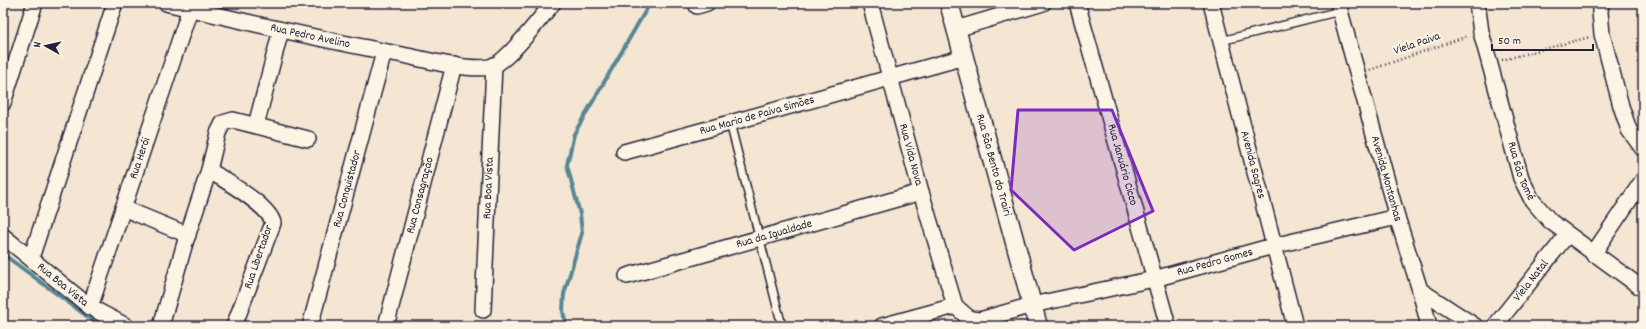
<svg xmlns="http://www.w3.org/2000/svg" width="1646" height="329" font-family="Dekko,sans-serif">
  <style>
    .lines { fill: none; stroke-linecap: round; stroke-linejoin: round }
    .stream { stroke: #568794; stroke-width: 4 }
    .service-casing { stroke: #22223b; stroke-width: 10 }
    .minor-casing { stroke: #22223b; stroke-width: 18 }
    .tertiary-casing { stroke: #22223b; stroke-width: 21 }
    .path { stroke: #22223b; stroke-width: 2.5; stroke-dasharray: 1 3; stroke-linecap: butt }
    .service { stroke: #fcf5e5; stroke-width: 7 }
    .minor { stroke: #fcf5e5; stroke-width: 15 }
    .tertiary { stroke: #fcf5e5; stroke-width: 18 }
    .marked { fill: #7b2cbf; fill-opacity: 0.2; stroke: #7b2cbf; stroke-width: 3; stroke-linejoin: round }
    .labels { text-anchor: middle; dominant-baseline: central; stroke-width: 4; stroke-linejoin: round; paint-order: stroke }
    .street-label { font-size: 12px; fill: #22223b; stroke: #fcf5e5 }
  </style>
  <rect width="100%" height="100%" fill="#f5e6d3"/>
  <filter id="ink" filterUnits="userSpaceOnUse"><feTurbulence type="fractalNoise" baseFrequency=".025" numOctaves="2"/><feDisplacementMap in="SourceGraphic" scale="8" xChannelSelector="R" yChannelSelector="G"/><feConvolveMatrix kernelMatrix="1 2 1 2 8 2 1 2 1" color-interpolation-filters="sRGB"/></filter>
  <g filter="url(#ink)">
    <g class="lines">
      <path class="stream" d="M3,254L100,326
        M566,326L563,311L564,294L582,233L580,214L567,165L574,134L650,3"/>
      <g class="service-casing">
        <path id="service" d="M1221,41L1340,11
          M730,123L782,326"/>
      </g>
      <g class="minor-casing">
        <g id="minor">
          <path id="s1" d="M166,3C245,22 324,40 403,55C426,60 468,71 490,67C506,64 541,17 553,3"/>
          <path id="s2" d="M870,3L921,192L955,306"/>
          <path id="s3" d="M1077,3L1168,326"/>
          <path id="s4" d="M1211,3L1295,326"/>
          <path id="s5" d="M1339,3L1340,11L1397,217L1420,290L1475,326"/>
          <path id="s6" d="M1477,3L1481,32L1521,178L1532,200L1550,221L1643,289"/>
          <path d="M1601,3L1600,12L1602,34L1621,106L1629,130L1643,149"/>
          <path d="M697,6L707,3"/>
          <path d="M956,29L1043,3"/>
          <path d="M3,103L35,3"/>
          <path d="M256,125L281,30"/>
          <path id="s7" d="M624,152L730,123L964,57"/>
          <path d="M209,170C225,181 269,205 273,223L234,326"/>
          <path d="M123,208L188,235"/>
          <path id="s8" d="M3,236L90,307L126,326"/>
          <path d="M1593,254L1643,180"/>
          <path d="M31,258L115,3"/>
          <path id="s9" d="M627,276L921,192"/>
          <path d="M1420,290L1429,326"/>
          <path id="s10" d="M955,306L970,319L980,320L1032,305L1154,279L1273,246L1397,217"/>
          <path id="s11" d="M90,307L190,9"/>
          <path id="s12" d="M483,310L494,65"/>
          <path d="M161,326L185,243L209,170L218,133L223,123L233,120L308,139"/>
          <path id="s13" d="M310,326L384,52"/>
          <path id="s14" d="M386,326L454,65"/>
          <path d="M882,326L955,306"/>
          <path id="s15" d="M1495,326L1567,235"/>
        </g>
      </g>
      <g class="tertiary-casing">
        <g id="tertiary">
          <path id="s16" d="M949,3L1038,326"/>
        </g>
      </g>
      <path class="path" d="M1502,60L1590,37
        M1370,70L1468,36"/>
      <use href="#service" class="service"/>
      <use href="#minor" class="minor"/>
      <use href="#tertiary" class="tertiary"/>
    </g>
  </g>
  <path class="marked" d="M1018,110H1112L1153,211L1074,250L1011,190Z"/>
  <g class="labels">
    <g class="street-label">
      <text stroke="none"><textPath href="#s1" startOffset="148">Rua Pedro Avelino</textPath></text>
      <text transform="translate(1417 44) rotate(-19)">Viela Paiva</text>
      <text stroke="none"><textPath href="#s7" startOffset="138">Rua Mario de Paiva Simões</textPath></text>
      <text stroke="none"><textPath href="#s2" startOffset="157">Rua Vida Nova</textPath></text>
      <text stroke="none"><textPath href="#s11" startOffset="157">Rua Herói</textPath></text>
      <text stroke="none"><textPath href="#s3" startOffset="168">Rua Januário Cicco</textPath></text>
      <text stroke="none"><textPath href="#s16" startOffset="168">Rua São Bento do Trairi</textPath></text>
      <text stroke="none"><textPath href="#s4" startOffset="167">Avenida Sagres</textPath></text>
      <text stroke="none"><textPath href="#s6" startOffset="174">Rua São Tomé</textPath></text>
      <text stroke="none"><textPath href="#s5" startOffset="182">Avenida Montanhas</textPath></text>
      <text stroke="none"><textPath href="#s12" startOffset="122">Rua Boa Vista</textPath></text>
      <text stroke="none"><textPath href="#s13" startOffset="142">Rua Conquistador</textPath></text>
      <text stroke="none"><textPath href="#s14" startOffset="135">Rua Consagração</textPath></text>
      <text stroke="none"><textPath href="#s9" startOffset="153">Rua da Igualdade</textPath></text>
      <text transform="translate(259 257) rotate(-71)">Rua Libertador</text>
      <text stroke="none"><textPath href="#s10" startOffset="272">Rua Pedro Gomes</textPath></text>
      <text stroke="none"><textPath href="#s15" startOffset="58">Viela Natal</textPath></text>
      <text stroke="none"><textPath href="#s8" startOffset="77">Rua Boa Vista</textPath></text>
    </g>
  </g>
  <rect width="1646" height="329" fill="none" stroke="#fcf5e5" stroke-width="16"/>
  <rect x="8" y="8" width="1630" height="313" fill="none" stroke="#22223b" stroke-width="1.5" filter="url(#ink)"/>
  <g transform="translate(46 46) rotate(278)" stroke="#fcf5e5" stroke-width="3" paint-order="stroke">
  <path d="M0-3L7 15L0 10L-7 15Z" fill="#22223b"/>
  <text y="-6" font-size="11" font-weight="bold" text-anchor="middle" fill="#22223b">N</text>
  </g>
  <path d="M1492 44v6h101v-6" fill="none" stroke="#22223b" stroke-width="2"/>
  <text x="1498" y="44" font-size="12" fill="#22223b" stroke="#fcf5e5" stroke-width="3" paint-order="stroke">50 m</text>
</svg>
